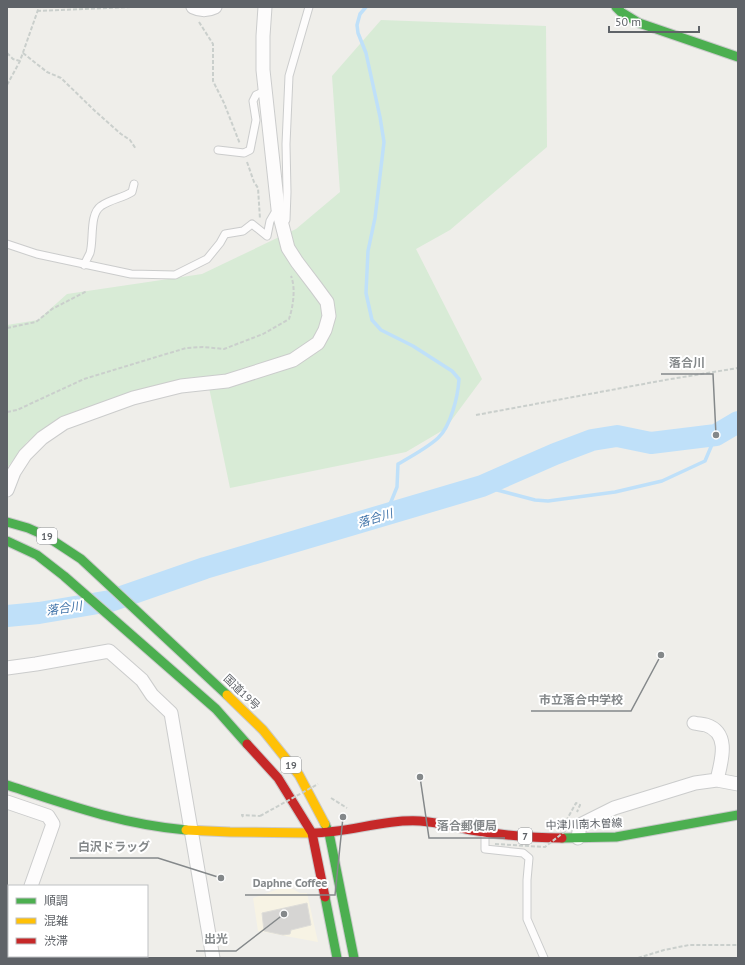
<svg xmlns="http://www.w3.org/2000/svg" width="745" height="965" font-family="'PT Sans','Noto Sans JP',sans-serif">
  <style>
    .commercial { fill: #f7f3e4 }
    .green { fill: #d8ebd6 }
    .lines { fill: none; stroke-linecap: round; stroke-linejoin: round }
    .stream { stroke: #bfe0f9; stroke-width: 3.5 }
    .river { stroke: #bfe0f9; stroke-width: 22 }
    .building { fill: #d6d5d3; stroke: #deddd9 }
    .lane-casing { stroke: #cbcccc; stroke-width: 9 }
    .street-casing { stroke: #cbcccc; stroke-width: 15 }
    .fast-casing { stroke: #cacacb; stroke-width: 11 }
    .slow-casing { stroke: #cacacb; stroke-width: 11 }
    .jam-casing { stroke: #cacacb; stroke-width: 11 }
    .path { stroke: #cacfcc; stroke-width: 2; stroke-dasharray: 4 2; stroke-linecap: butt }
    .lane { stroke: #fdfcfc; stroke-width: 7 }
    .street { stroke: #fdfcfc; stroke-width: 13 }
    .fast { stroke: #4caf50; stroke-width: 9 }
    .slow { stroke: #ffc107; stroke-width: 9 }
    .jam { stroke: #c62828; stroke-width: 9 }
    .path-bridge { stroke: #cacfcc; stroke-width: 2; stroke-dasharray: 4 2; stroke-linecap: butt }
    .labels { text-anchor: middle; dominant-baseline: central; stroke-width: 4; stroke-linejoin: round; paint-order: stroke }
    .shield { fill: #fff; stroke: #8f9295; stroke-width: 1 }
    .shield-label { font-size: 10px; font-weight: bold; fill: #5f6368 }
    .street-label { font-size: 11px; fill: #5f6368; stroke: #fff }
    .water-label { font-size: 12px; font-style: italic; fill: #4174aa; stroke: #fff }
    .leader { fill: none; stroke: #84888a; stroke-width: 1.5 }
    .callout-dot { fill: #84888a; stroke: #fff; stroke-width: 1.5 }
    .callout-label { font-size: 12px; text-anchor: middle; font-weight: bold; fill: #84888a; stroke: #fff; stroke-width: 4; stroke-linejoin: round; paint-order: stroke }
  </style>
  <rect width="100%" height="100%" fill="#efeeea"/>
  <path class="commercial" d="M287,886L300,893H307L318,942L258,931L253,898Z"/>
  <path class="green" d="M381,20L546,26L547,147L450,230L416,249L482,379L445,429L406,452L230,488L207,378L49,426L27,442L7,468V325L38,320L67,294L202,274L296,229L340,192L332,76Z"/>
  <g class="lines">
    <path class="stream" d="M366,7L360,14L357,25L358,33L366,53L380,117L384,142L375,218L368,251L366,293L372,320L381,330L413,346L452,371L459,379C458,396 451,426 438,438C427,448 412,456 398,464L397,487L386,514
      M482,486L535,500L548,501L615,492L662,481L705,461L716,435"/>
    <path class="river" d="M7,616L39,613L110,601L205,568L482,486L555,454L592,440L617,436L651,443L716,435L738,422"/>
  </g>
  <path class="building" d="M307,903L311,925L291,930L290,934L283,935L264,931L262,913Z"/>
  <g class="lines">
    <g class="lane-casing">
      <path id="lane" d="M218,150L244,153L250,150L256,120L253,101L256,95L265,91
        M283,222L286,220L287,192L286,144L289,76L309,7
        M7,244L37,254L131,274L175,275L207,259L220,243L225,234L243,231L252,224L267,236L270,221L277,209
        M84,265C86,261 88,257 90,253C94,240 89,214 101,206C111,199 123,198 132,192L134,184
        M485,834V849L523,853L529,858L527,880V919L544,958"/>
    </g>
    <g class="street-casing">
      <path id="street" d="M193,7C201,11 207,11 215,7
        M7,490L14,472L25,455L42,438L64,423L133,398L181,386L227,381L293,360L318,343L325,330L329,316L327,302L316,287L297,262L288,248L278,209L263,70V36L265,7
        M7,668L36,664L109,651L142,680L152,695L171,713L213,958
        M694,723C698,724 703,724 706,725C731,733 721,762 717,780
        M7,802L48,816L53,824L31,886
        M578,838L580,825L614,808L695,783L717,780L738,784
        M7,947L9,946"/>
    </g>
    <g class="fast-casing">
      <path id="fast" d="M616,7L621,12L639,23L738,57
        M7,522L28,528L46,536L81,559L227,695
        M7,541L37,555L64,576L216,709L247,744
        M7,785C68,805 121,824 186,830
        M325,824L329,833L354,958
        M562,838L616,837L738,815
        M325,897L337,958"/>
    </g>
    <g class="slow-casing">
      <path id="slow" d="M227,695L263,730L299,775L325,824
        M186,830L230,832L312,833"/>
    </g>
    <g class="jam-casing">
      <path id="jam" d="M247,744L278,778L312,833L325,897
        M312,833C348,833 384,819 420,821C437,822 455,827 471,830C501,835 532,838 562,838"/>
    </g>
    <path class="path" d="M37,11L132,7
      M199,22L213,44V81L224,103L240,144
      M7,53L13,59L20,61
      M23,53L47,72L61,78L95,111L121,134L130,140L136,149
      M7,85L20,61L39,7
      M247,162L254,182L258,188L260,219
      M7,328L36,322L52,309L87,291
      M7,412L17,410L84,379L186,348L203,347L224,349L263,334L289,319C293,307 296,288 291,276
      M476,415L665,380L738,368
      M331,798L347,808
      M243,817L242,815L260,816
      M566,821L576,803L580,805L577,812
      M638,958L664,950L689,945H738"/>
    <use href="#lane" class="lane"/>
    <use href="#street" class="street"/>
    <use href="#fast" class="fast"/>
    <use href="#slow" class="slow"/>
    <use href="#jam" class="jam"/>
    <path class="path-bridge" d="M260,816L318,784
      M495,844L545,847L573,825"/>
  </g>
  <g class="labels">
    <g class="shield">
      <rect x="37" y="528" width="20" height="16" rx="3"/>
      <rect x="281" y="757" width="20" height="16" rx="3"/>
      <rect x="518" y="828" width="14" height="16" rx="3"/>
    </g>
    <g class="shield-label">
      <text x="47" y="536">19</text>
      <text x="291" y="765">19</text>
      <text x="525" y="836">7</text>
    </g>
    <g class="street-label">
      <text transform="translate(242 692) rotate(44)">国道19号</text>
      <text transform="translate(584 824) rotate(-2)">中津川南木曽線</text>
    </g>
    <g class="water-label">
      <text transform="translate(375 518) rotate(-17)">落合川</text>
      <text transform="translate(64 608) rotate(-8)">落合川</text>
    </g>
  </g>
  <path class="leader" d="M716 435L713 374H661M661 655L631 711H531M420 777L429 838H505M221 878L158 858H70M343 817L335 895H245M284 914L236 951H196"/>
  <g class="callout-dot">
    <circle cx="716" cy="435" r="4"/>
    <circle cx="661" cy="655" r="4"/>
    <circle cx="420" cy="777" r="4"/>
    <circle cx="221" cy="878" r="4"/>
    <circle cx="343" cy="817" r="4"/>
    <circle cx="284" cy="914" r="4"/>
  </g>
  <g class="callout-label">
    <text x="687" y="367">落合川</text>
    <text x="581" y="704">市立落合中学校</text>
    <text x="467" y="830">落合郵便局</text>
    <text x="114" y="851">白沢ドラッグ</text>
    <text x="290" y="887">Daphne Coffee</text>
    <text x="216" y="943">出光</text>
  </g>
  <rect width="745" height="965" fill="none" stroke="#5f6368" stroke-width="16"/>
  <rect x="8" y="885" width="140" height="72" fill="#ffffff" stroke="#bfc1c3"/>
  <rect x="16" y="898" width="20" height="6" fill="#4caf50" stroke="#bfc1c3"/>
  <text x="44" y="905" font-size="12" fill="#5f6368">順調</text>
  <rect x="16" y="918" width="20" height="6" fill="#ffc107" stroke="#bfc1c3"/>
  <text x="44" y="925" font-size="12" fill="#5f6368">混雑</text>
  <rect x="16" y="938" width="20" height="6" fill="#c62828" stroke="#bfc1c3"/>
  <text x="44" y="945" font-size="12" fill="#5f6368">渋滞</text>
  <path d="M609 26v6h90v-6" fill="none" stroke="#5f6368" stroke-width="2"/>
  <text x="615" y="26" font-size="12" fill="#5f6368" stroke="#ffffff" stroke-width="3" paint-order="stroke">50 m</text>
</svg>
